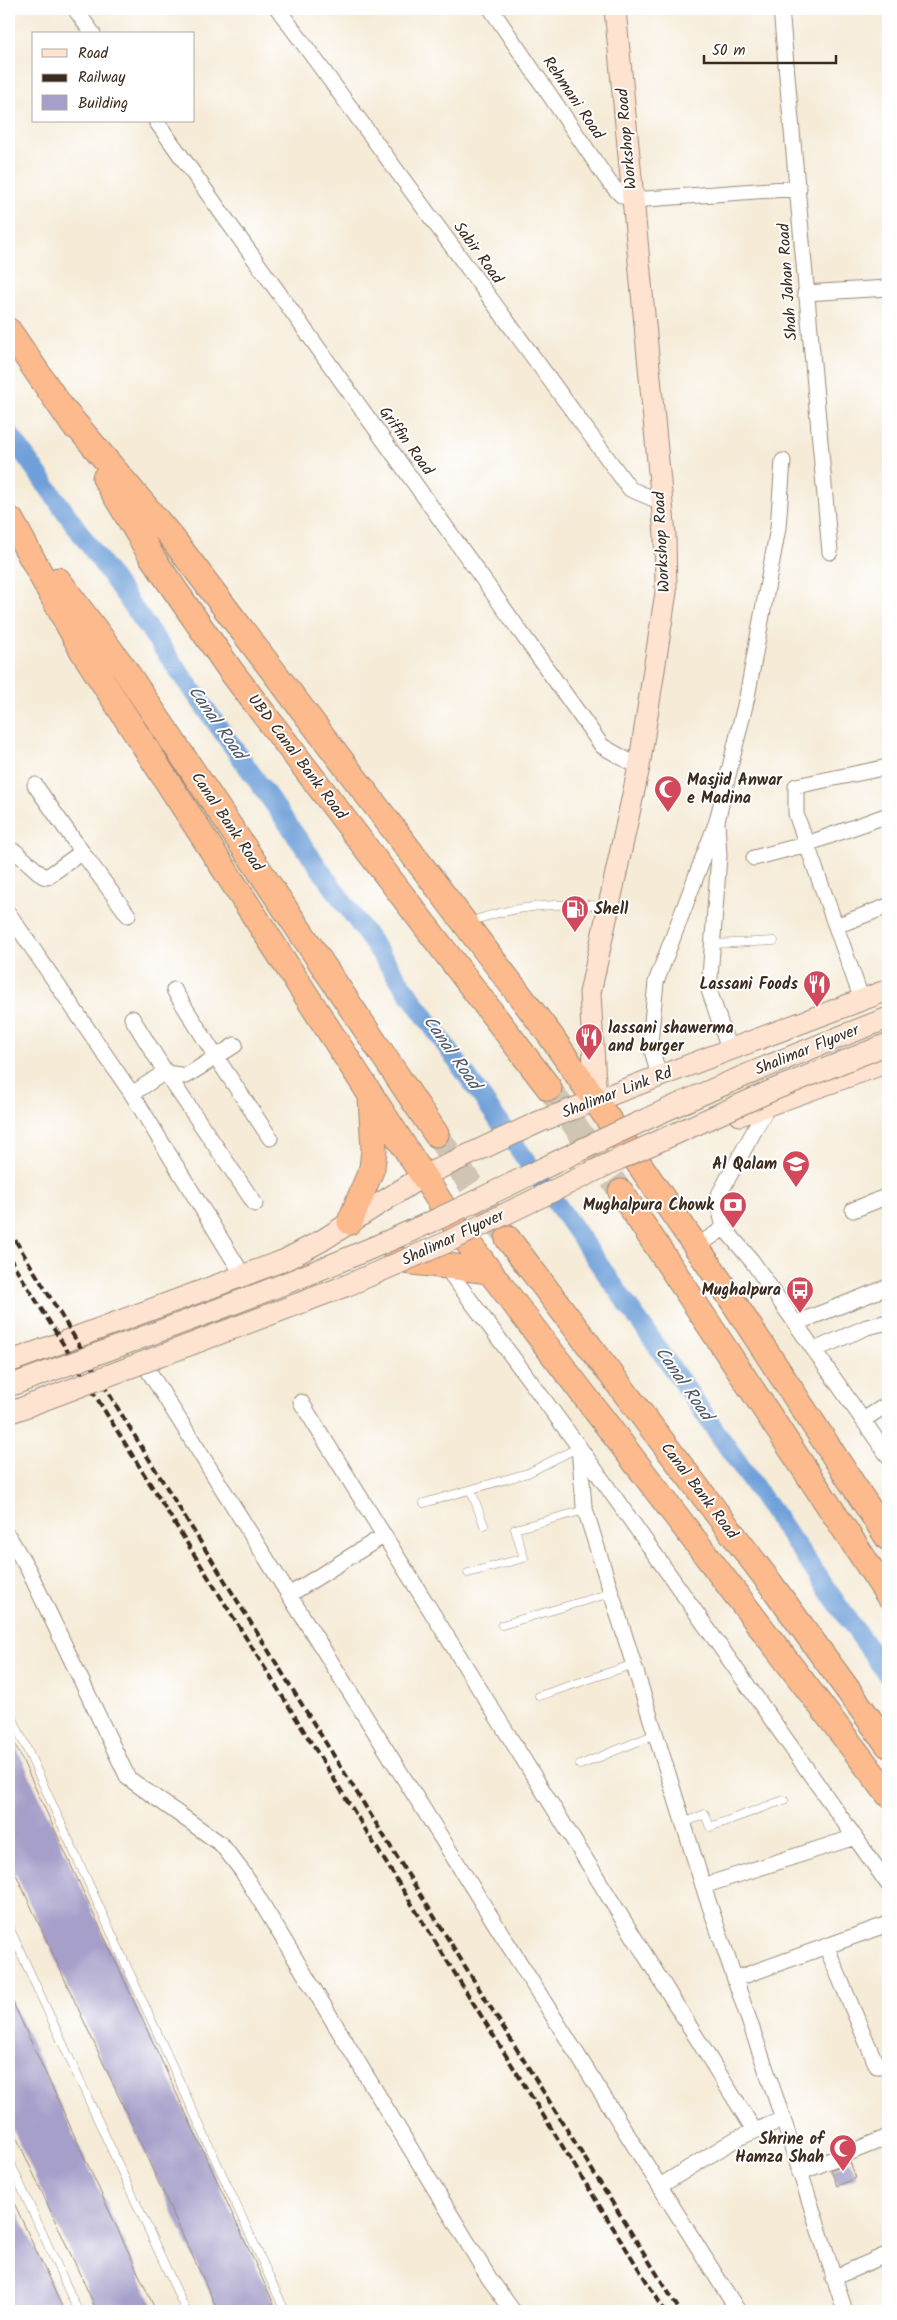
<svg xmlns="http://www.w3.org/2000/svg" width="897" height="2320" font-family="Kalam,sans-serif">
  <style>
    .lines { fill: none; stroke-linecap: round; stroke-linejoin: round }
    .canal { stroke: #6fa0d9; stroke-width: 19 }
    .building { fill: #a59fc9 }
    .trunk-tunnel { stroke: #d0c4b2; stroke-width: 25; stroke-dasharray: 25 12; stroke-linecap: butt }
    .service-casing { stroke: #988a7a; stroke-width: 9 }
    .minor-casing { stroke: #988a7a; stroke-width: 17 }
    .secondary-casing { stroke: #988a7a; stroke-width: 23 }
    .trunk-casing { stroke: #988a7a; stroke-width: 27 }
    .service { stroke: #fff; stroke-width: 8 }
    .minor { stroke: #fff; stroke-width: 15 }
    .secondary { stroke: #fee3d1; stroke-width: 21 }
    .trunk { stroke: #fcba8d; stroke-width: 25 }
    .rail { stroke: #3b2a1e; stroke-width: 4; stroke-dasharray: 8 4; stroke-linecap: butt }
    .secondary-bridge-casing { stroke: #988a7a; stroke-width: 23; stroke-linecap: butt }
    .secondary-bridge { stroke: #fee3d1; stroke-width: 21 }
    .labels { text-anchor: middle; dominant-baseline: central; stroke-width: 4; stroke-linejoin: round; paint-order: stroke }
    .street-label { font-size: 16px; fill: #3b2a1e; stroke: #fff }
    .poi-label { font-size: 16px; font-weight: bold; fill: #3b2a1e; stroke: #fff; text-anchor: end }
    .water-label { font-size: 18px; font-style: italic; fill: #505969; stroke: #fff }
  </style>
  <rect width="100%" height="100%" fill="#fff"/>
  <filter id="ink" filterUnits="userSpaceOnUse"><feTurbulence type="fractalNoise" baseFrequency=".02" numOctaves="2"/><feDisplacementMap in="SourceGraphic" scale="10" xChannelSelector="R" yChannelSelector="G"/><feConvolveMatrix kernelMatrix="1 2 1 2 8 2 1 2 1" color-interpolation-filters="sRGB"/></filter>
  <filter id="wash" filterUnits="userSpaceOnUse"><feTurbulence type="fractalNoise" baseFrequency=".0096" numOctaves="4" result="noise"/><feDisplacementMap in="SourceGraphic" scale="20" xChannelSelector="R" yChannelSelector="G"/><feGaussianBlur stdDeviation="1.12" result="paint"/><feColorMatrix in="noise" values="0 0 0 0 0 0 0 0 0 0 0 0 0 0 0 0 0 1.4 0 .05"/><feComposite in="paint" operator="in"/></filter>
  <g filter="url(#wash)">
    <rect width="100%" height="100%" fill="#f5ebd7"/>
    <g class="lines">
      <path class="canal" d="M9,433L434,1029L888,1676"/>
    </g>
    <g id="blocks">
      <path class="building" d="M9,1731L274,2304L259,2311H218L9,1859Z
        M9,1994L106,2204L156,2311H97L9,2121Z
        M850,2162L856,2178L837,2186L831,2170Z
        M9,2192L32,2242L64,2311H9Z"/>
    </g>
  </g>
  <g filter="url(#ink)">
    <use href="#blocks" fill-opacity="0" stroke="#988a7a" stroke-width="1"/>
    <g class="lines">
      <path class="trunk-tunnel" d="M549,1088L621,1192
        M436,1134L508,1239"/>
      <g class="service-casing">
        <path id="service" d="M470,922C512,906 561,902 606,906
          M713,944L774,941
          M471,1490L484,1525
          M424,1503L528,1473L579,1447
          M468,1573L524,1558L515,1529L585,1510
          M502,1625L611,1593
          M539,1696L634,1664
          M9,1710L285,2311
          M580,1765L656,1734
          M684,1823L705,1814L710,1827L784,1800
          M9,1927L186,2311
          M9,2160L78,2311"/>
      </g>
      <g class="minor-casing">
        <path id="minor" d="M75,9L93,34
          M278,9L630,489L661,502
          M491,9L609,182L621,195L633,200L799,188
          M781,9L830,552
          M156,121L602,746L639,767
          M805,293L888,288
          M717,823L719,856L709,990L729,1049
          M82,852L128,915
          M9,856L16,852L43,876L47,877L82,852L35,785
          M754,858L807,844L888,815
          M9,914L132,1094L244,1277
          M836,926L888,906
          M174,990L216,1057L235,1045
          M862,1000L796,814V786L888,767
          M132,1018L166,1073L255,1204
          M659,1077L650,1042L656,982L717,821L747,697L778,528L783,461
          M132,1094L162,1074L166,1073L186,1076L216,1057L270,1138
          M769,1104L717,1198L724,1228L752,1261L888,1456
          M853,1210L888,1196
          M696,1247L724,1228
          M445,1266L579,1447L888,1884
          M796,1323L888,1287
          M814,1350L867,1327L888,1322
          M148,1370L738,2311
          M301,1402L754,2130
          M863,1420L888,1404
          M579,1447L584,1506L706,1895L783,2119L845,2311
          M9,1537L28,1569L128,1778L221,1844L242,1871L489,2278L513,2311
          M289,1595L383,1536
          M703,1886L855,1837
          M826,1946L876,2064L877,2066L888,2065
          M735,1979L888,1924
          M799,2173L888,2137
          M660,2186L736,2139L783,2119
          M833,2278L888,2254"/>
      </g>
      <g class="secondary-casing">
        <path id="secondary" d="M596,1100L590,993L639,767L666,592L665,535L615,9
          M740,1115L888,1062
          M9,1362L285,1260L321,1241L423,1176L541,1121L888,990"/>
      </g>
      <g class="trunk-casing">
        <path id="trunk" d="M9,331L74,426
          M66,413L172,538L550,1035L713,1271L888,1538
          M105,478L152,557L231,671L549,1088
          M11,520L82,650L459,1231L888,1794
          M58,580L123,667L436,1134
          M621,1192L888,1595
          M350,1222L372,1168L374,1150L371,1097
          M508,1239L770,1583L888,1745
          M396,1260L490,1271"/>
      </g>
      <use href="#service" class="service"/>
      <use href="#minor" class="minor"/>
      <use href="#secondary" class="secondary"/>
      <use href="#trunk" class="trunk"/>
      <path class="rail" d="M9,1230L147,1456L680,2311
        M9,1257L665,2311"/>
      <g class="secondary-bridge-casing">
        <path id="secondary-bridge" d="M9,1386C151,1334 295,1284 433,1221C501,1190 568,1155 636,1124C719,1085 803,1051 888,1018
          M9,1413L348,1285L445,1243L619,1159L773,1090L888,1044"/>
      </g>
      <use href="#secondary-bridge" class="secondary-bridge"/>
    </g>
  </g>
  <defs>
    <g id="mosque-pin" transform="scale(1.4375)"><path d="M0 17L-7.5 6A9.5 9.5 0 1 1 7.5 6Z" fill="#d1495b" stroke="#fff"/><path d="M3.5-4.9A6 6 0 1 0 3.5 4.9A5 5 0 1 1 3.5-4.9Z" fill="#fff"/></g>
    <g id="fuel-pin" transform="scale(1.4375)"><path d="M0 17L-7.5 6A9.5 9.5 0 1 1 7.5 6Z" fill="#d1495b" stroke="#fff"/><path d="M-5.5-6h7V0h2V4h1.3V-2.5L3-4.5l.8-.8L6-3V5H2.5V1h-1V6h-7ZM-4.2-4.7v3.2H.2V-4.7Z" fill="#fff"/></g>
    <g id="restaurant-pin" transform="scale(1.4375)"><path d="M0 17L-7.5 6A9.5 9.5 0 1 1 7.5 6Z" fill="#d1495b" stroke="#fff"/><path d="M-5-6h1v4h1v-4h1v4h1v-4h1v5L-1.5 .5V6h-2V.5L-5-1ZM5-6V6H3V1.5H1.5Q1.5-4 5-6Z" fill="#fff"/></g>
    <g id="school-pin" transform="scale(1.4375)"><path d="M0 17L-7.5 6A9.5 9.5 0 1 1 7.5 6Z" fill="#d1495b" stroke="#fff"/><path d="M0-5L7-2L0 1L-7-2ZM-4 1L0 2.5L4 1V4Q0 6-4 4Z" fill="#fff"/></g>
    <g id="bank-pin" transform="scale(1.4375)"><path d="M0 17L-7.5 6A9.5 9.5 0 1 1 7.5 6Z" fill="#d1495b" stroke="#fff"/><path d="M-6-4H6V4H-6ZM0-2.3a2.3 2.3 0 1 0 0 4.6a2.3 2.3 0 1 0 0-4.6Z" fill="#fff"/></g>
    <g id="bus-pin" transform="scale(1.4375)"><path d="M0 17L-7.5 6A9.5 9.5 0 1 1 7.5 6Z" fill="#d1495b" stroke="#fff"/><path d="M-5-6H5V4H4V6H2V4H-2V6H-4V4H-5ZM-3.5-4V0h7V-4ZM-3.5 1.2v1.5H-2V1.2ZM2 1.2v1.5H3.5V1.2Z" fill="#fff"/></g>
  </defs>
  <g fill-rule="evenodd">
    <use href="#mosque-pin" x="668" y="789"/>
    <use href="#fuel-pin" x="575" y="909"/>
    <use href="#restaurant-pin" x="817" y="984"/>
    <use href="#restaurant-pin" x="589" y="1037"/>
    <use href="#school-pin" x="796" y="1164"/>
    <use href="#bank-pin" x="733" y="1205"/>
    <use href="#bus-pin" x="800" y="1290"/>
    <use href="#mosque-pin" x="843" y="2148"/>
  </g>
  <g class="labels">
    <g class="street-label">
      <text transform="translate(573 98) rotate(56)">Rehmani Road</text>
      <text transform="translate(627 139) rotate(-95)">Workshop Road</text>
      <text transform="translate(478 253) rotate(54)">Sabir Road</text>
      <text transform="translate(788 282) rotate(-94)">Shah Jahan Road</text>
      <text transform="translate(406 441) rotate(54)">Griffin Road</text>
      <text transform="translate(662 542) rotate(-93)">Workshop Road</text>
      <text transform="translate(297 757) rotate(53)">UBD Canal Bank Road</text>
      <text transform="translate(227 822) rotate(56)">Canal Bank Road</text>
      <text transform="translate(807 1050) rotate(-22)">Shalimar Flyover</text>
      <text transform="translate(617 1093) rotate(-21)">Shalimar Link Rd</text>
      <text transform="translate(453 1238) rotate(-25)">Shalimar Flyover</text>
      <text transform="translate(699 1491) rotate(53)">Canal Bank Road</text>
    </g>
    <g class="poi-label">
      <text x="687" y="780" text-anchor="start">Masjid Anwar<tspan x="687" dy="18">e Madina</tspan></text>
      <text x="594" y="909" text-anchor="start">Shell</text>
      <text x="798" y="984">Lassani Foods</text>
      <text x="608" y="1028" text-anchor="start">lassani shawerma<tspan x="608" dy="18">and burger</tspan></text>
      <text x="777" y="1164">Al Qalam</text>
      <text x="714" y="1205">Mughalpura Chowk</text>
      <text x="781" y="1290">Mughalpura</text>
      <text x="824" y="2139">Shrine of<tspan x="824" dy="18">Hamza Shah</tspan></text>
    </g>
    <g class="water-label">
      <text transform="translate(216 723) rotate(55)">Canal Road</text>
      <text transform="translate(451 1053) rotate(55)">Canal Road</text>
      <text transform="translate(683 1384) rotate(55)">Canal Road</text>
    </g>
  </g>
  <rect width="897" height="2320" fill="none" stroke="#fff" stroke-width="30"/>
  <rect x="32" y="32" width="162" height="90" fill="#ffffff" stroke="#b1aaa5"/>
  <rect x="42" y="49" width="25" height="8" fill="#fee3d1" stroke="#b1aaa5"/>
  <text x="78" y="58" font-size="15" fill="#3b2a1e">Road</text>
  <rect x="42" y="74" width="25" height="8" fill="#3b2a1e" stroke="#b1aaa5"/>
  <text x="78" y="82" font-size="15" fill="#3b2a1e">Railway</text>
  <rect x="42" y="95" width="25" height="15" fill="#a59fc9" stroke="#b1aaa5"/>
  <text x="78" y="108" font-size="15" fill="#3b2a1e">Building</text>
  <path d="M704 55v8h132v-8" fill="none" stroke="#3b2a1e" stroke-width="2.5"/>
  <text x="712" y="55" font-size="15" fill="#3b2a1e" stroke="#ffffff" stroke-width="4" paint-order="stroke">50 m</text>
</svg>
